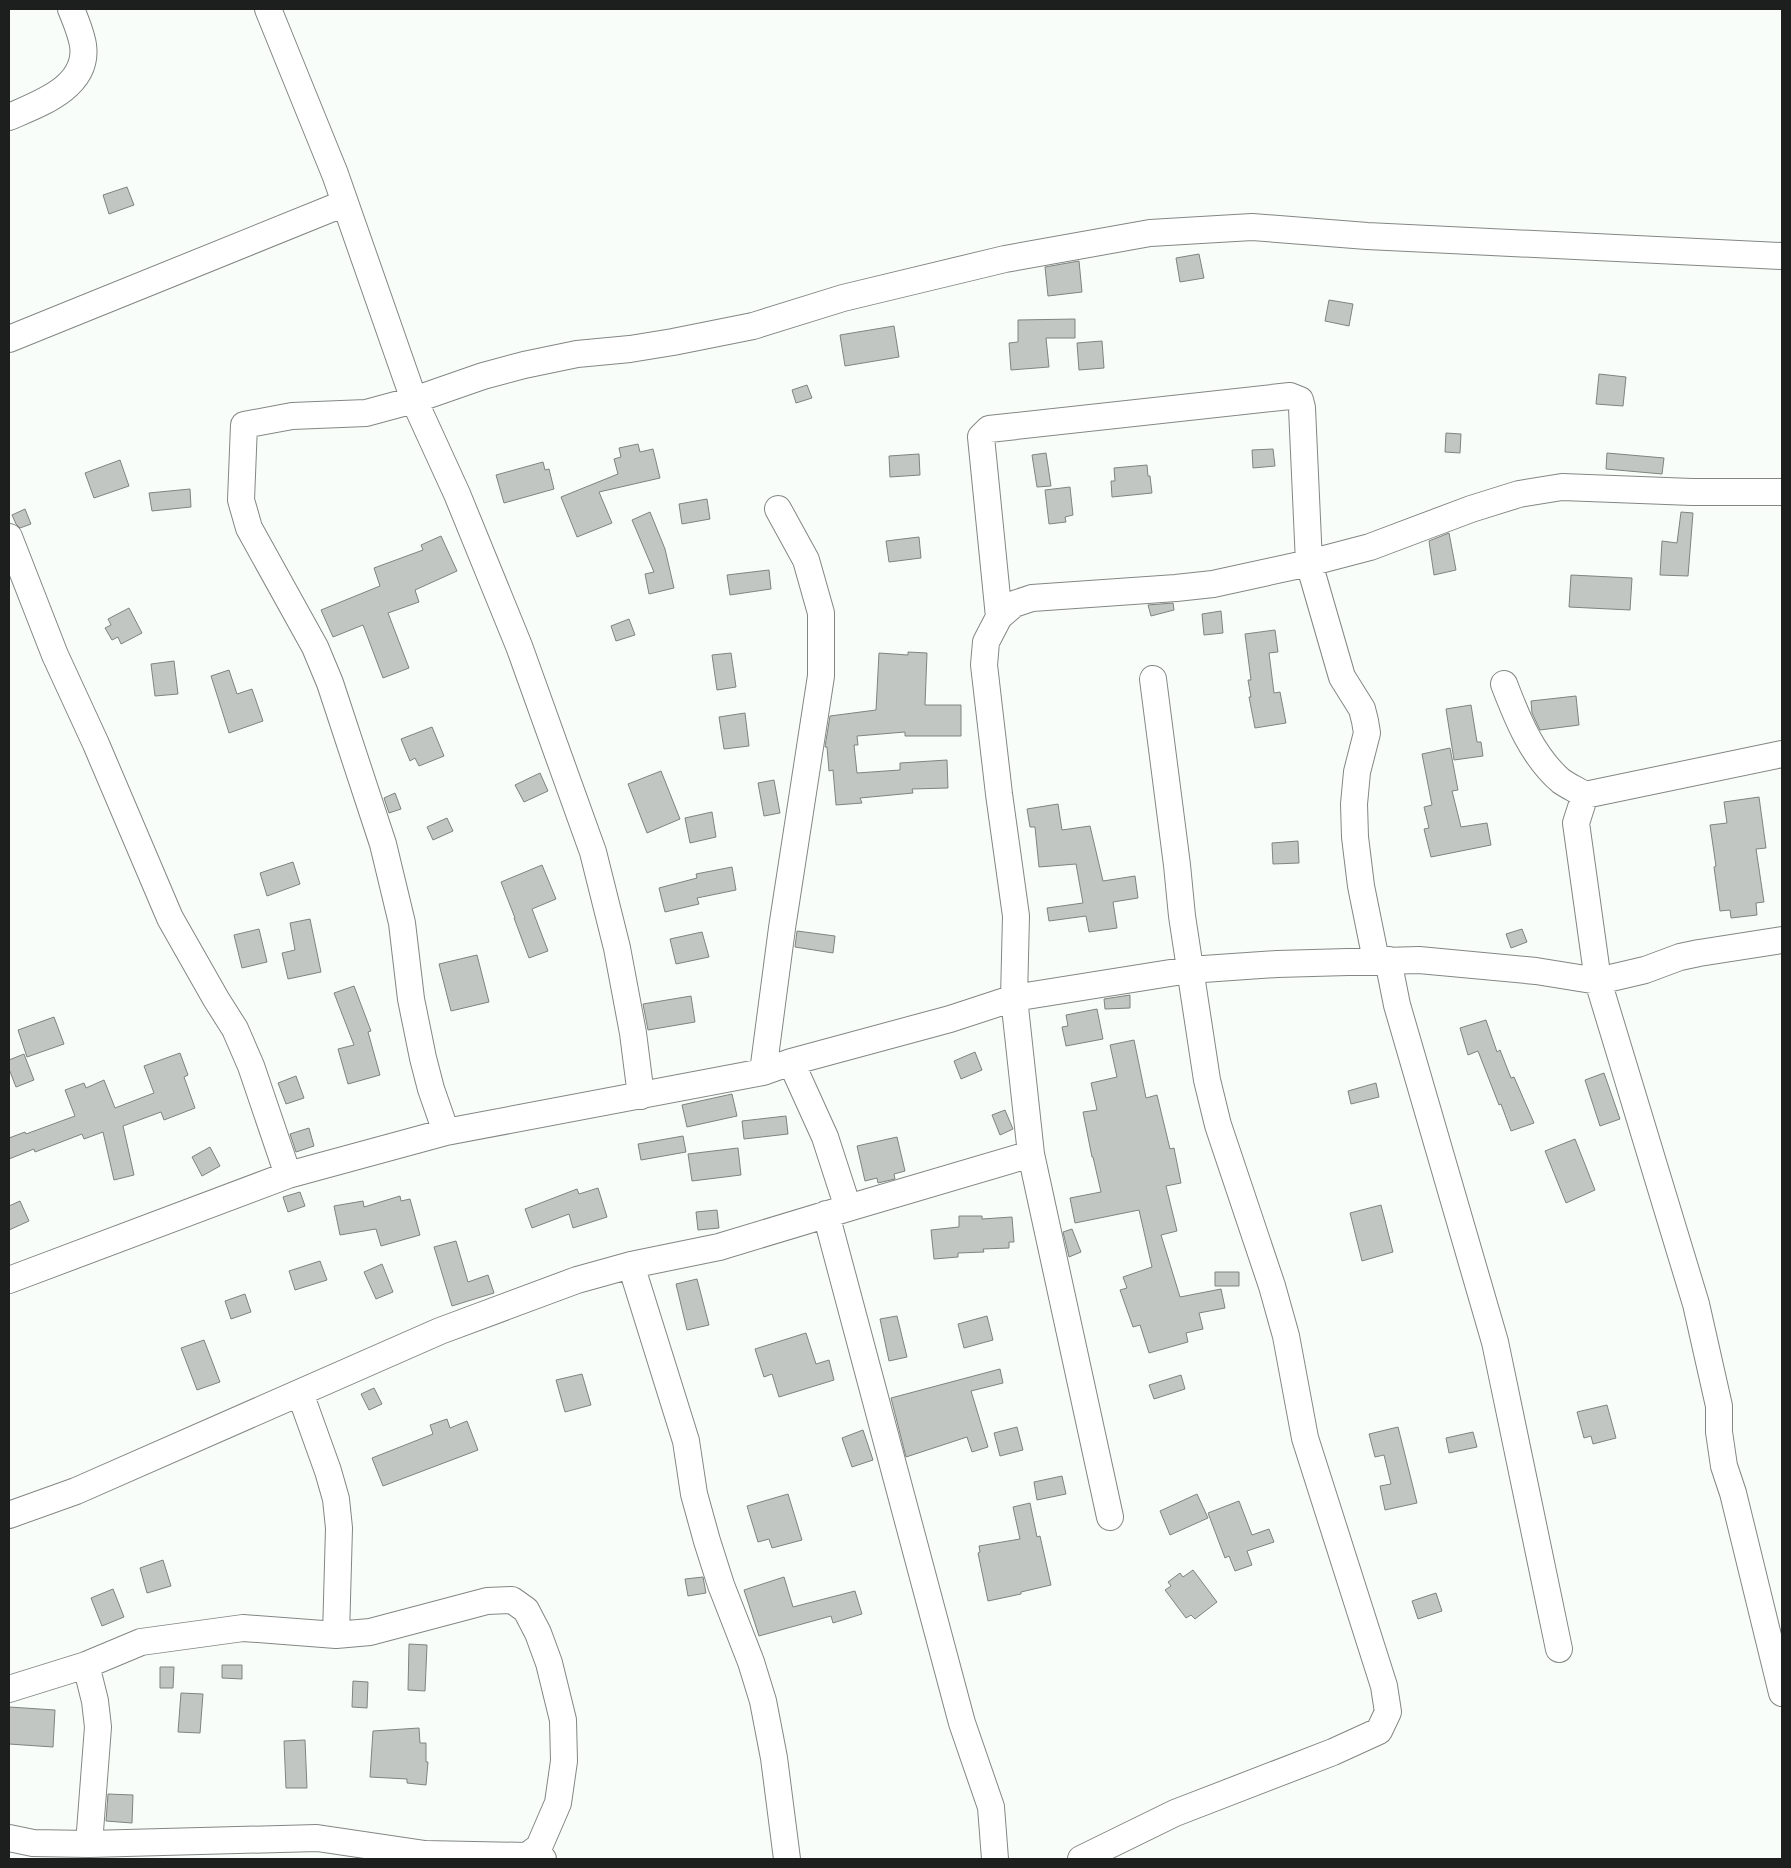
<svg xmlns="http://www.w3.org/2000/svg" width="1791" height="1868" font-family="'Nunito Sans',sans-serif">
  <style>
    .building { fill: #c2c6c3; stroke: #808481 }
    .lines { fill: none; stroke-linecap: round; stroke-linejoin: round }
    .minor-casing { stroke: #838784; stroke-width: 28 }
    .minor { stroke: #fff; stroke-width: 26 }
  </style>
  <rect width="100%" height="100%" fill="#f9fdf9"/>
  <path class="building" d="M127,187L134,205L109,214L103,195Z
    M1199,254L1204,278L1180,282L1176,258Z
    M1079,261L1082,292L1048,296L1045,267Z
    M1329,300L1353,304L1349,326L1325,321Z
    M1075,319V338H1046L1049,367L1011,370L1009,343L1018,342V320Z
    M894,326L899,357L845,366L840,335Z
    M1102,341L1104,368L1079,370L1077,343Z
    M1599,374L1626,377L1623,406L1596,404Z
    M807,385L812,398L796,403L792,390Z
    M1446,433L1461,434L1460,453L1445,452Z
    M638,444L640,452L653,449L660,478L599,492L612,523L577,537L561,497L618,474L614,459L621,457L619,448Z
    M1273,449L1275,466L1253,468L1252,450Z
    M1046,453L1051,486L1037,487L1032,455Z
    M1607,453L1664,458L1662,474L1606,469Z
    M919,454L920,475L890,477L889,456Z
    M120,460L129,486L94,498L85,473Z
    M543,462L545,470L549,469L554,489L504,503L496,475Z
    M1147,465L1148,476H1150L1152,493L1112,497L1111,481H1115L1114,468Z
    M1070,487L1073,515L1065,517L1066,522L1049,524L1045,490Z
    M190,489L191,507L152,511L149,493Z
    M707,499L710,519L682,524L679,504Z
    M25,509L31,524L20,528L16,524L12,515Z
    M650,512L665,549L674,588L649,594L645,574L654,572L632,520Z
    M1681,512L1693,513L1688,576L1660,575L1662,541L1677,543Z
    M1449,533L1456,570L1434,575L1429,541Z
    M441,536L457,571L415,590L419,602L388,613L409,668L383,678L363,625L333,637L321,610L380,586L374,568L423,550L421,545Z
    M919,537L921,558L889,562L886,541Z
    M769,570L771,589L730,595L727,575Z
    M1571,575L1632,578L1630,610L1569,607Z
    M1173,603L1174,610L1151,616L1148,605Z
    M129,608L142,633L121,644L118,637L112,640L105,628L111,625L108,619Z
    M1221,611L1223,633L1204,635L1202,614Z
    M629,619L635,635L616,641L611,626Z
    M1275,630L1278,652L1269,653L1274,693L1280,692L1286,723L1255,728L1249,697H1251L1248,680H1251L1245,634Z
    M908,652L927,653L925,705H961V736H905V732L857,736L858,745H854L857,773L900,770V763L947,760L948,788L912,789L913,793L860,798L862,803L836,805L833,770L829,771L827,747H825L830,716L876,710L879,653L908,655Z
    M731,653L736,687L717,690L712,655Z
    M174,661L178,694L155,696L151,664Z
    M229,670L237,694L252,689L263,721L229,733L211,676Z
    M1576,696L1579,725L1540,730L1532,713L1531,701Z
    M1471,705L1477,742H1481L1483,756L1454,760L1446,709Z
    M745,713L749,746L724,749L719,717Z
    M432,727L444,756L419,766L415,758L410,761L401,739Z
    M1450,748L1458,790L1452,791L1461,827L1487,823L1491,845L1431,857L1424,829L1429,828L1424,807L1432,805L1422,754Z
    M661,771L680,819L647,833L628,784Z
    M540,773L548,791L524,802L515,785Z
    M774,780L780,813L764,816L758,783Z
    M395,793L401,809L389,813L384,798Z
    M1759,797L1766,848L1756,849L1764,902L1756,903L1757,915L1731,918L1730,910L1720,911L1714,867L1716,866L1710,825L1727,823L1724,802Z
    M1058,804L1062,830L1090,826L1103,881L1135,876L1138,898L1113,902L1117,928L1089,932L1086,916L1049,921L1047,908L1083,903L1076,864L1039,867L1035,827H1030L1027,809Z
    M712,812L716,837L690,843L685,818Z
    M447,818L453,831L433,840L427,827Z
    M1298,841L1299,863L1273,864L1272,843Z
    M293,862L300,884L267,896L260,873Z
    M542,865L556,899L532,909L548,951L529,958L514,918H515L501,882Z
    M732,867L736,890L697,898L699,904L665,912L659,888L697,878L696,874Z
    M310,919L321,972L288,979L282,953L295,950L290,923Z
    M259,929L267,962L242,968L234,935Z
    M1522,929L1527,942L1511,948L1506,934Z
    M797,931L835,936L833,953L795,947Z
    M702,932L709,957L676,964L670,939Z
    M477,955L489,1002L451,1011L439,964Z
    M354,986L371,1031L368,1032L380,1075L348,1084L338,1049L354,1045L334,993Z
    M1130,995V1008L1105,1009L1104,999Z
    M691,996L695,1022L648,1030L643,1004Z
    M1097,1009L1103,1039L1066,1046L1062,1027L1068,1026L1066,1015Z
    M54,1017L64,1044L27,1057L18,1030Z
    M1486,1020L1497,1052L1500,1050L1511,1078L1514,1077L1534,1123L1511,1131L1501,1104L1499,1105L1478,1051L1468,1055L1460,1028Z
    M1134,1040L1146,1098L1157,1095L1170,1149L1174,1148L1181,1183L1166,1186L1177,1231L1161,1235L1180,1297L1221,1289L1225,1308L1199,1313L1203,1329L1186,1333L1188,1342L1149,1353L1140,1325L1133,1327L1120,1290L1127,1288L1123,1277L1152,1267L1139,1210L1075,1223L1070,1198L1101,1192L1093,1157H1092L1083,1112L1097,1110L1091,1083L1117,1077L1110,1045Z
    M975,1052L982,1070L961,1079L954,1061Z
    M180,1053L188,1075L184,1077L195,1108L164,1120L161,1112L123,1126L134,1175L114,1180L103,1132L84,1139L82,1134L35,1152L34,1149L9,1159V1138L25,1132L26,1134L75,1116L65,1090L84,1083L86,1088L104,1080L115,1108L154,1093L144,1066Z
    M24,1054L34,1080L16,1087L9,1069V1060Z
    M1604,1073L1620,1119L1600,1126L1585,1080Z
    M296,1076L304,1098L286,1104L278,1083Z
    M1376,1083L1379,1097L1351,1104L1348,1091Z
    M732,1094L737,1116L687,1127L682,1105Z
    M1005,1110L1013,1129L1000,1135L992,1115Z
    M786,1116L788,1134L744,1139L742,1121Z
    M309,1128L314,1146L296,1152L290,1134Z
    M683,1136L686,1152L641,1160L638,1144Z
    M897,1137L905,1171L894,1174L895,1179L878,1183L877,1178L865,1181L857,1146Z
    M1575,1139L1595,1190L1566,1203L1545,1151Z
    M210,1147L220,1166L202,1176L192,1157Z
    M738,1148L741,1175L692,1181L688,1154Z
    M598,1188L607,1217L573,1228L569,1214L532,1228L525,1209L577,1189L579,1194Z
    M300,1192L305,1206L288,1212L283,1197Z
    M400,1196L401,1201L410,1199L420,1235L381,1246L376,1229L340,1235L334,1206L363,1201L364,1207Z
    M20,1201L29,1221L9,1230V1206Z
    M1381,1205L1393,1252L1362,1261L1350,1213Z
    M717,1210L719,1228L698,1230L696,1212Z
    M959,1216H982V1219L1012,1217L1014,1242H1009V1248L983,1249L984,1252L958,1253V1257L934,1259L931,1230L959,1227Z
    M1072,1229L1081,1252L1069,1257L1063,1232Z
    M456,1241L468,1282L488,1275L494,1293L452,1306L434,1247Z
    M320,1261L327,1280L295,1290L289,1271Z
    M382,1264L393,1292L376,1299L364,1272Z
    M1215,1272H1239V1286H1215Z
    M697,1279L709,1325L687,1330L676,1284Z
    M245,1294L251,1312L231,1319L225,1301Z
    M897,1316L907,1357L889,1361L880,1319Z
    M987,1316L993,1340L964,1348L958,1324Z
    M806,1333L816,1364L829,1360L834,1380L779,1397L772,1374L764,1377L755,1349Z
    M204,1340L220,1382L197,1390L181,1348Z
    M1000,1369L1003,1383L971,1391L988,1447L972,1452L967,1437L906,1457L891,1398Z
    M582,1374L591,1405L565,1412L556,1380Z
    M1181,1375L1185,1389L1154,1399L1149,1385Z
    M374,1388L382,1404L369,1410L361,1394Z
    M1607,1405L1616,1438L1593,1444L1591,1436L1584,1438L1577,1412Z
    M447,1419L450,1428L467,1421L478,1450L383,1486L372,1458L433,1434L430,1425Z
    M1017,1427L1023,1450L1000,1456L994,1433Z
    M1398,1427L1417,1503L1385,1510L1380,1486L1391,1484L1384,1455L1375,1457L1369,1434Z
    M863,1430L873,1460L852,1467L842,1438Z
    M1473,1432L1477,1447L1449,1453L1446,1438Z
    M1062,1476L1066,1494L1037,1500L1034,1482Z
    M788,1494L802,1540L772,1548L769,1539L758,1542L747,1506Z
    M1197,1494L1208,1518L1170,1535L1160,1511Z
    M1239,1501L1252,1535L1269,1529L1274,1542L1247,1551L1252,1565L1235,1571L1229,1556L1225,1558L1208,1513Z
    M1030,1503L1037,1537L1040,1536L1051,1585L1021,1592V1594L988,1601L978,1553L980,1552L979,1546L1020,1539L1013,1507Z
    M163,1560L171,1586L147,1593L140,1568Z
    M1193,1570L1217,1602L1195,1619L1191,1615L1186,1618L1165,1590L1171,1586L1168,1582L1180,1573L1183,1577Z
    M703,1577L706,1593L688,1596L685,1579Z
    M784,1577L793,1607L855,1591L862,1614L833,1623L831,1616L759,1636L744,1590Z
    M113,1589L124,1617L102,1626L91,1598Z
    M1436,1593L1442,1611L1418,1619L1412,1601Z
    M409,1644L427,1645L425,1691L408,1690Z
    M222,1665H242V1679L222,1678Z
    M160,1667H174L173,1688H160Z
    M353,1681L368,1682L367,1708L352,1707Z
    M181,1693L203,1694L200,1733L178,1732Z
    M9,1707L55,1710L53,1747L9,1744Z
    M419,1728L420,1743H426V1762H428L426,1785L407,1783V1779L370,1777L373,1731Z
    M305,1740L307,1788H286L284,1741Z
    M108,1794L133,1795L132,1823L106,1821Z"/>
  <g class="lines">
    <g class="minor-casing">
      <path id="minor" d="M268,9L335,174L414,400L457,494L519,646L593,852L617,948L633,1033L641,1096
        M9,117C39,104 89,87 83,45C81,33 76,21 71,9
        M9,339L345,203
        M9,537L55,655L96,744L170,918L216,999L235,1029L251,1066L288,1175
        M999,617L981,437L989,429L1290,396L1300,400L1302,408L1309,563L1342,677L1362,709L1365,721L1367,733L1357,772L1354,804L1355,837L1361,886L1376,960
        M1504,684C1517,718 1532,756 1561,781C1568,786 1577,790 1585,795
        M1782,754L1585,795L1576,823L1598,981L1696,1304L1719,1406V1432L1724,1466L1733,1493L1782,1693
        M1388,960L1397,1005L1495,1342L1559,1649
        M763,1072L782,928L821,676V613L806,560L778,509
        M446,1132L431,1089L423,1058L411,999L402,923L383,844L330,683L315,647L249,528L241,500L244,425L292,416L366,413L414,400L483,376L524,365L577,354L630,349L673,342L753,326L843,298L1005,259L1150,233L1252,227L1367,236L1782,256
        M1031,1154L1014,998L1016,916L999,794L984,665L986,642L999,617L1014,604L1032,598L1176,588L1213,584L1309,563L1370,547L1471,509L1519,494L1562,487L1692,492H1782
        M848,1208L1031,1154L1110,1517
        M826,1214L962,1723L991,1807L995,1859
        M631,1265L686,1441L694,1494L707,1541L721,1585L751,1662L763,1701L774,1758L787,1859
        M9,1280L288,1175L446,1132L763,1072L791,1062L950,1019L1014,998L1189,970L1277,964L1419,960L1536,971L1598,981L1645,970L1680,957L1699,953L1782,940
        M300,1393L328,1471L336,1499L339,1528L336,1635
        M9,1515L76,1491L440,1331L577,1280L631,1265L719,1247L848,1208L825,1137L791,1062
        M86,1665L95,1701L98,1727L89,1844
        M9,1689L86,1665L141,1642L243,1628L336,1635L370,1632L487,1601L512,1600L526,1610L538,1633L549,1663L563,1720L564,1761L558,1803L539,1847L527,1856
        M9,1838L33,1843L89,1844L317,1838L425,1854L527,1856L543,1859
        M1081,1859L1175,1813L1333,1752L1379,1731L1388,1712L1384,1686L1305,1438L1286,1336L1272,1286L1218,1125L1207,1080L1182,916L1177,865L1153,679"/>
    </g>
    <use href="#minor" class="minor"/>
  </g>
  <rect width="1791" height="1868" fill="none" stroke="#1d1f1e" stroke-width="20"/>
</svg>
